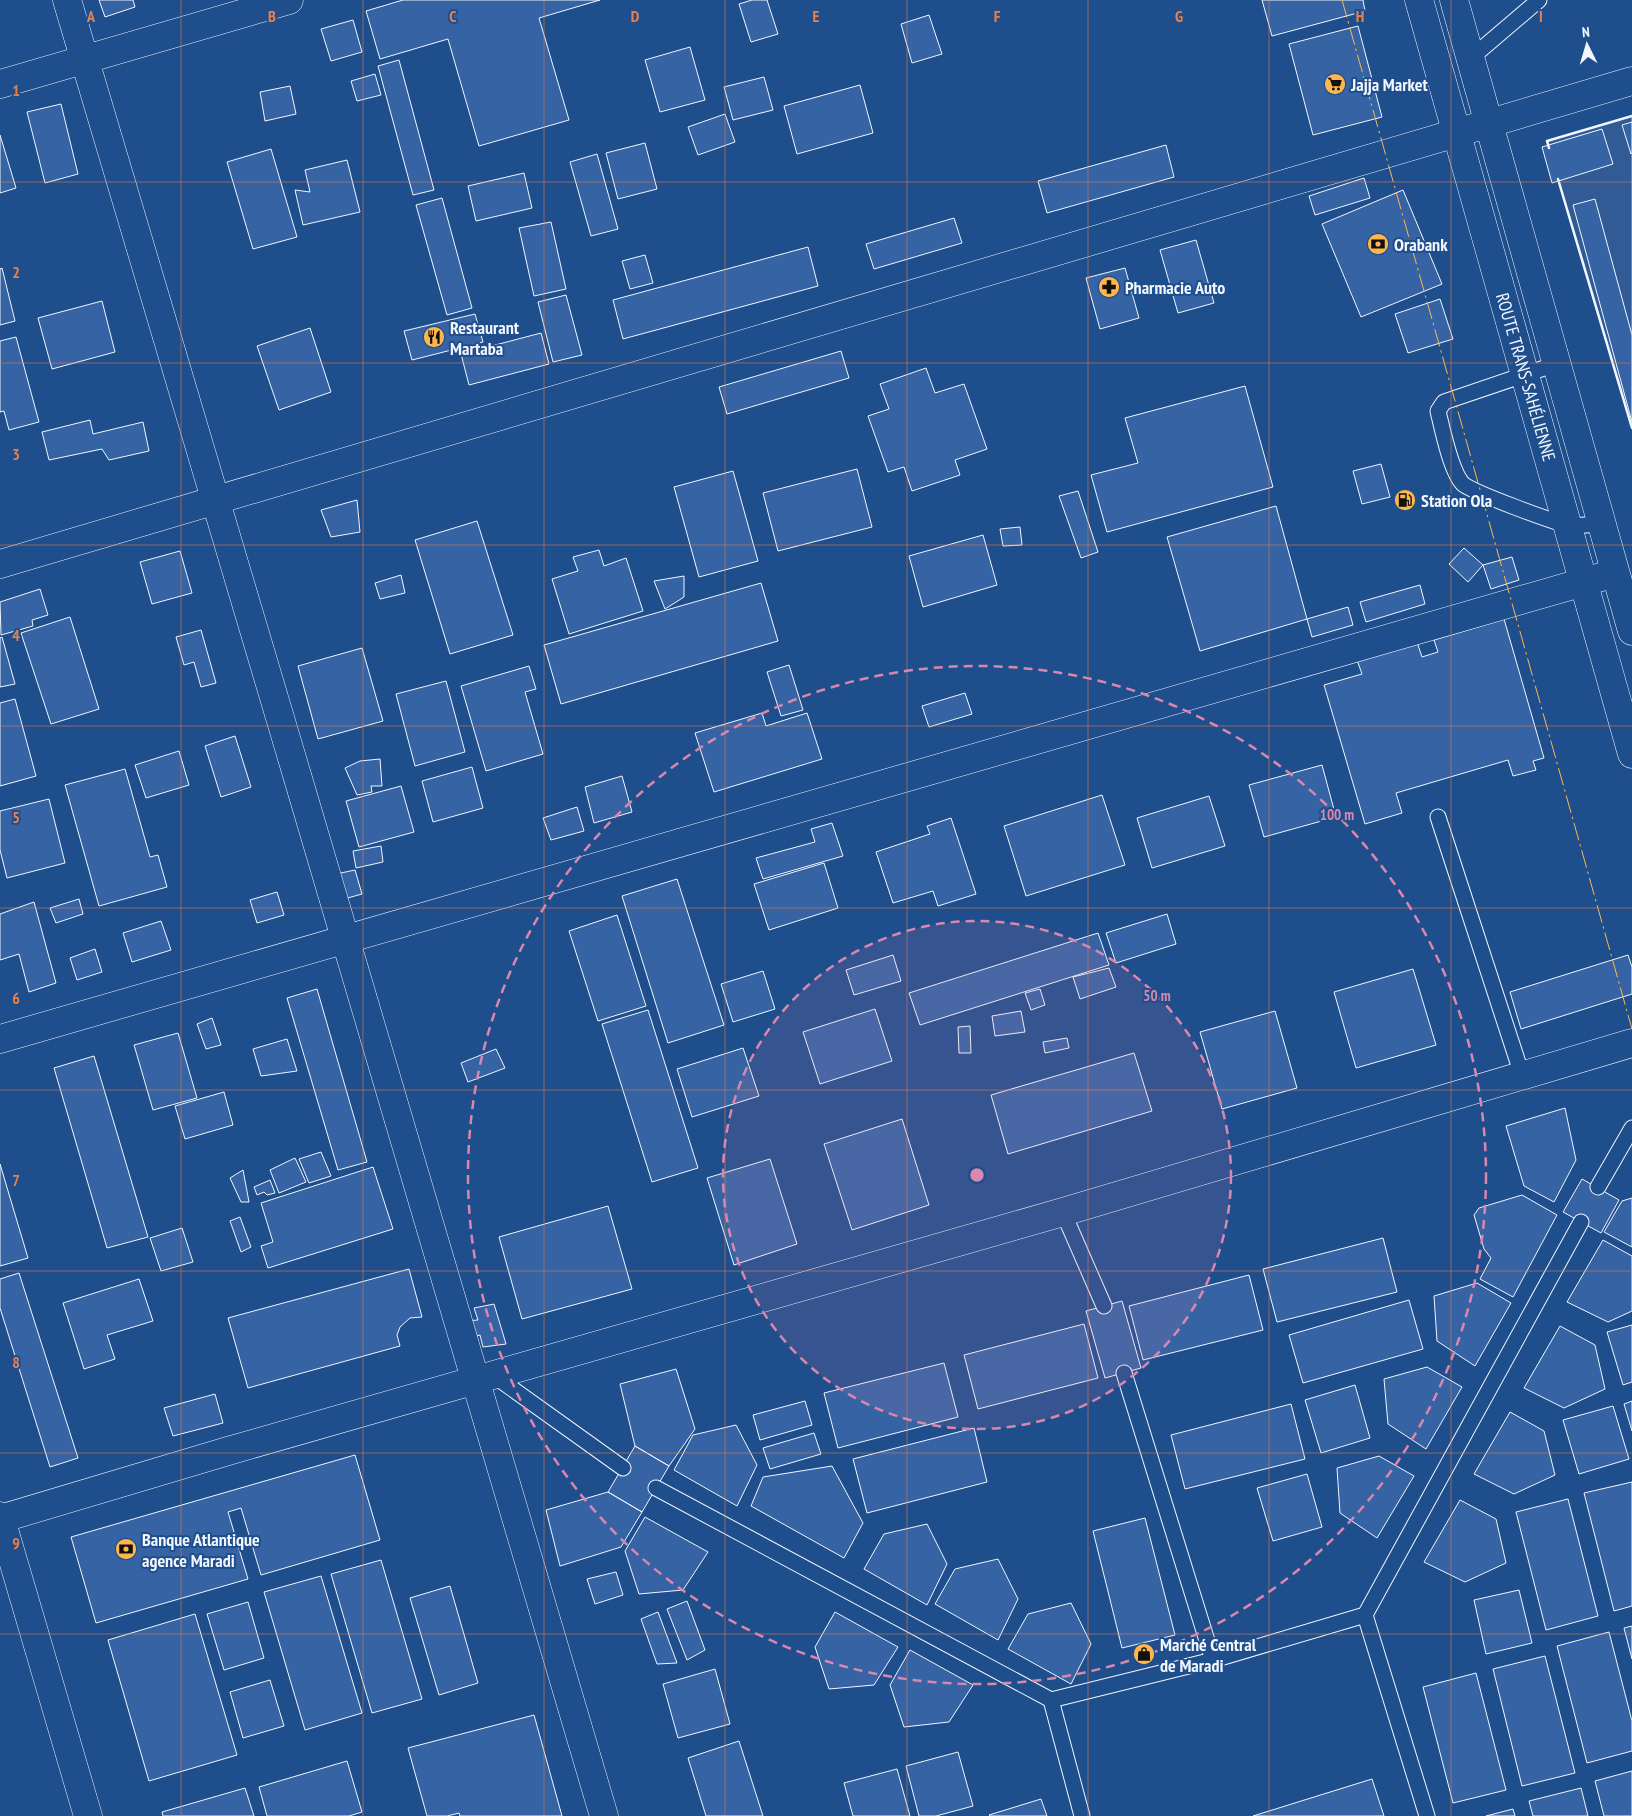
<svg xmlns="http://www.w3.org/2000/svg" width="1632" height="1816" font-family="'PT Sans Narrow',sans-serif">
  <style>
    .parking { fill: #305b95; stroke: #a8bbd7 }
    .building { fill: #3563a3; stroke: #f2f6ff }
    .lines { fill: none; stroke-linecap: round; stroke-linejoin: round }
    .lane-casing { stroke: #f2f6ff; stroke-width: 17 }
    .street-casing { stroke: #f2f6ff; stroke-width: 29 }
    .highway-casing { stroke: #f2f6ff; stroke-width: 29 }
    .lane { stroke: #1f4e8c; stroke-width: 15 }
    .street { stroke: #1f4e8c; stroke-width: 28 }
    .highway { stroke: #1f4e8c; stroke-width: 28 }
    .wall { stroke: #f2f6ff; stroke-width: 2.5 }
    .power { stroke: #ffb74d; stroke-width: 1; stroke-dasharray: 18 4 2.5 4; stroke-linecap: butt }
    .grid { fill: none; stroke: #ea8049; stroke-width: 1; stroke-opacity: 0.55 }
    .ring { fill: none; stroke: #da87ad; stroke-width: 2.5; stroke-dasharray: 9 6 }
    .labels { text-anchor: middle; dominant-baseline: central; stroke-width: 4; stroke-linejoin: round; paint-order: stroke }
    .poi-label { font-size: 18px; font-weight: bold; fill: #f2f6ff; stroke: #1f4e8c; text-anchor: start }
    .street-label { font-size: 18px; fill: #f2f6ff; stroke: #1f4e8c }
    .grid-label { font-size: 16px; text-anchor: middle; font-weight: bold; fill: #ea8049; stroke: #1f4e8c; stroke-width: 4; stroke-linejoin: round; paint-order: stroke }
    .centre { fill: #da87ad; stroke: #1f4e8c; stroke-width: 2.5 }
    .ring-label { font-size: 15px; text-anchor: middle; font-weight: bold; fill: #da87ad; stroke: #1f4e8c; stroke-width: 4; stroke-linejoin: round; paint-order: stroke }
  </style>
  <rect width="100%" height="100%" fill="#1f4e8c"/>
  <path class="parking" d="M1632,116V428L1547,141Z"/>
  <path class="building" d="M99,0H133L135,7L105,17Z
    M403,0H600L539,18L569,120L479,146L448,39L380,59L366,11Z
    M752,0H767L778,34L751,42L739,4Z
    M1262,0H1363L1365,11L1272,36Z
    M929,15L942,54L912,63L901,24Z
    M353,20L362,52L331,61L321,29Z
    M1358,26L1382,117L1313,135L1289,44Z
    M690,47L705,100L660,112L645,60Z
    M399,60L434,190L413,195L378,66Z
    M375,74L381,95L357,101L351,81Z
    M764,77L773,110L733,120L724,87Z
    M860,85L873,133L797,154L784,106Z
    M290,86L296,114L265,121L260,92Z
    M61,104L78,174L45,183L27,112Z
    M725,114L735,142L698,155L688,127Z
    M1632,122V153L1631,154L1622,125Z
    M1602,129L1613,164L1552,183L1542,147Z
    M0,135L16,188L0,193Z
    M645,143L657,189L618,199L606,153Z
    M1166,145L1174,177L1047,213L1038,181Z
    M271,149L297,237L253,249L227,162Z
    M597,154L618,229L591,236L570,162Z
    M347,160L360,212L303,225L295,190L310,192L305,170Z
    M524,173L532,208L476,221L468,186Z
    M1364,178L1370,198L1315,215L1309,196Z
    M1403,190L1442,284L1361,317L1322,224Z
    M442,198L472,308L447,315L416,205Z
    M1595,199L1632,335V422L1573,205Z
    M954,218L962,243L874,269L866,244Z
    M551,222L566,289L534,296L519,228Z
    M1196,240L1214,303L1178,313L1160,250Z
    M808,247L818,286L623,339L613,300Z
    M645,255L653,283L630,289L622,261Z
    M2,268L15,321L0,325V269Z
    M1125,268L1139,318L1100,329L1086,278Z
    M566,295L582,355L553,362L538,302Z
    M1440,299L1453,339L1408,353L1395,314Z
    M102,301L115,352L52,369L38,318Z
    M475,314L483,342L412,360L404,331Z
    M310,328L331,392L279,410L257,346Z
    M541,333L549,364L469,385L461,354Z
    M16,337L39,422L9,430L4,411L0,412V341Z
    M841,351L849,378L727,414L719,387Z
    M926,368L935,393L964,384L987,449L955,460L960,475L912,491L904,467L888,472L868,416L889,409L880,384Z
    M1245,386L1273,487L1107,532L1091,475L1138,463L1125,418Z
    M90,420L93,434L143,422L149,451L109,460L102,449L49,460L42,432Z
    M1381,464L1390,497L1362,504L1353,471Z
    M857,469L872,527L778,551L763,493Z
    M733,471L758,561L699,577L674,487Z
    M1078,491L1098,552L1081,558L1059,496Z
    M357,500L360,532L331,537L321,510Z
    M1276,506L1307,619L1200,651L1167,537Z
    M477,521L513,635L450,654L415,540Z
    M1020,527L1022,545L1003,546L1000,529Z
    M983,535L997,585L923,607L909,556Z
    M1464,548L1483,565L1468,582L1449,564Z
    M599,550L604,566L626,558L643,611L569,634L552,579L578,571L573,557Z
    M180,551L192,593L152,604L140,562Z
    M1512,557L1519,580L1491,589L1483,565Z
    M401,575L405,593L380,599L375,583Z
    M684,576V597L665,609L654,581Z
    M761,583L778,641L561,704L544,645Z
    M1420,585L1425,604L1366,622L1360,602Z
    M40,589L48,615L32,620L33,626L1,635L0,602Z
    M1348,607L1353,625L1312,637L1307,619Z
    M70,617L99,709L51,724L21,633Z
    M1504,619L1544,758L1533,761L1536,770L1513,776L1508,760L1396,793L1402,813L1365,824L1324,685L1362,674L1357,660L1417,642L1422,657L1438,652L1434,640Z
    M201,630L216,683L201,687L194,662L184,665L176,637Z
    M2,637L15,684L0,687V638Z
    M362,648L383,721L318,739L298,666Z
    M789,665L803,710L781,716L767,672Z
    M529,666L536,689L525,692L543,754L486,771L461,686Z
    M446,681L465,752L415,766L396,694Z
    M965,693L972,714L929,727L922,706Z
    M15,699L36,776L0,786V703Z
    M762,713L766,726L807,713L822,759L714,792L695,733Z
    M235,736L251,787L221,797L205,746Z
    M179,751L189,785L146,798L135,765Z
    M380,759L382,786H371L372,792L357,795L345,768L360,761Z
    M1322,765L1336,817L1264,837L1249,785Z
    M472,767L483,808L433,822L422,781Z
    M125,769L150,857L158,855L167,887L99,906L65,785Z
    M622,776L632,812L594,823L585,787Z
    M401,786L414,832L359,847L346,801Z
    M1102,795L1125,865L1026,896L1004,826Z
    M1209,796L1225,846L1152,868L1137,818Z
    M49,799L65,863L7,878L0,850V811Z
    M577,807L584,831L551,840L543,818Z
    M951,818L976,894L938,906L933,891L893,903L876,852L930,834L927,826Z
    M832,823L843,856L763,879L756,858L815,842L811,829Z
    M381,846L383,862L356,868L353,851Z
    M824,863L838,908L769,930L754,884Z
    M355,870L362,894L344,899L336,874Z
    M677,879L724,1025L668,1043L622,896Z
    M277,892L284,915L257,923L250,900Z
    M79,899L83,914L56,923L50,908Z
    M34,902L56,983L29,992L19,954L0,960V914Z
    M1167,914L1176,944L1116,963L1106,933Z
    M617,915L646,1006L598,1021L569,931Z
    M161,921L171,950L132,962L123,933Z
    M1098,933L1109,965L920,1025L909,993Z
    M95,949L102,972L77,980L70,958Z
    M893,955L901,981L854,995L846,970Z
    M1628,955L1632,967V994L1521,1029L1510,992Z
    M1109,968L1116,987L1080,999L1073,977Z
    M1413,969L1436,1045L1356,1068L1334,992Z
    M763,971L775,1009L733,1022L721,984Z
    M317,989L367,1162L338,1170L287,998Z
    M1040,989L1045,1005L1031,1010L1025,993Z
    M875,1009L892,1061L820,1084L803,1032Z
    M648,1010L698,1168L652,1182L602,1024Z
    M1021,1011L1025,1032L995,1036L992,1016Z
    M1275,1011L1297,1088L1222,1109L1200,1032Z
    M212,1018L221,1045L206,1049L197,1024Z
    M970,1026L971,1053H959L958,1027Z
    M178,1033L197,1098L153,1110L134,1045Z
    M1067,1038L1069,1048L1045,1053L1043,1042Z
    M287,1039L297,1071L261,1076L253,1049Z
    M743,1048L759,1096L692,1117L677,1069Z
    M496,1049L505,1068L468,1082L461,1063Z
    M1134,1053L1152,1111L1008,1154L991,1095Z
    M94,1056L148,1237L107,1248L54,1068Z
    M224,1092L233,1125L185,1139L175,1106Z
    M1565,1108L1576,1160L1554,1202L1524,1186L1506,1126Z
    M902,1119L929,1205L852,1230L824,1144Z
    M321,1152L331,1176L309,1183L299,1159Z
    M295,1158L306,1182L279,1193L270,1170Z
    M770,1159L797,1244L734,1265L707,1178Z
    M0,1164L28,1258L0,1266Z
    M373,1167L393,1229L268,1268L261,1246L273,1242L261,1203Z
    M243,1170L249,1202H241L230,1178Z
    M1582,1179L1619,1200L1601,1233L1563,1212Z
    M270,1180L275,1193L267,1195L264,1192L257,1195L254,1187Z
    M1522,1195L1557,1215L1513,1297L1480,1279L1491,1258L1484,1249L1474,1215L1479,1208Z
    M1632,1198V1247L1604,1232L1622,1201Z
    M608,1206L632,1289L522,1319L499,1237Z
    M240,1217L251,1247L241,1252L230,1221Z
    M182,1228L193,1262L161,1271L150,1238Z
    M1383,1238L1397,1292L1277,1322L1263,1269Z
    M1603,1240L1632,1256V1311L1608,1322L1567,1302Z
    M409,1269L422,1317L410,1318L400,1327L397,1335L400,1346L248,1388L228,1318Z
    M19,1273L78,1458L50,1467L0,1308V1279Z
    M1249,1275L1263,1330L1143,1360L1129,1306Z
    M139,1279L153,1321L107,1335L115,1359L84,1369L63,1303Z
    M1477,1283L1511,1303L1475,1366L1437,1341L1434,1296Z
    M1409,1300L1423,1349L1303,1383L1289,1335Z
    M1122,1301L1141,1368L1105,1378L1086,1311Z
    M494,1304L506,1344L483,1347L480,1335L468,1338L465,1321L478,1320L474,1308Z
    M1084,1324L1098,1378L978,1409L964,1355Z
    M1632,1325V1382L1623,1385L1607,1332Z
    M1560,1326L1595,1345L1605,1389L1564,1408L1524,1388Z
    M944,1363L958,1417L838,1448L824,1393Z
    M1427,1367L1462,1387L1426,1449L1388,1424L1384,1379Z
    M676,1369L695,1429L669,1466L635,1446L620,1384Z
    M1355,1385L1370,1438L1321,1453L1305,1400Z
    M215,1394L223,1423L173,1436L164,1408Z
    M805,1401L812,1425L760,1440L753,1415Z
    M1632,1401V1431L1624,1404Z
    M1291,1404L1305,1459L1185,1489L1171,1435Z
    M1613,1406L1629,1459L1579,1474L1563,1420Z
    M1510,1412L1544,1431L1555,1475L1514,1494L1474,1474Z
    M736,1425L757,1465L737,1506L674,1470L693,1435Z
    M974,1428L987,1482L867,1513L853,1459Z
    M814,1433L821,1454L770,1469L763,1448Z
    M635,1446L669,1466L642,1512L608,1492Z
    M355,1455L380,1540L261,1575L241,1508L228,1512L248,1579L96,1623L71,1537Z
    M1379,1456L1414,1476L1377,1538L1340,1513L1337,1468Z
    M832,1466L863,1523L844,1558L751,1506L763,1477Z
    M1307,1474L1322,1527L1273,1541L1257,1488Z
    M1632,1482V1606L1614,1611L1584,1493Z
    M608,1492L642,1512L621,1547L560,1566L546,1510Z
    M1568,1499L1598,1616L1546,1630L1516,1512Z
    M1460,1500L1496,1519L1506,1563L1465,1582L1424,1562Z
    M645,1517L708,1552L683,1590L639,1594L625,1551Z
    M1145,1518L1175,1635L1122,1648L1093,1531Z
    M927,1524L947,1564L927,1605L864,1569L884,1534Z
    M998,1559L1018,1599L998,1640L935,1604L955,1569Z
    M381,1560L422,1699L372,1713L331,1574Z
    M616,1572L623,1595L595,1604L587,1579Z
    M321,1576L362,1713L305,1730L264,1592Z
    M450,1586L478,1683L439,1695L410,1598Z
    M1519,1590L1532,1643L1486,1654L1474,1600Z
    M687,1601L705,1650L687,1660L667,1609Z
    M248,1602L264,1658L224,1670L207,1614Z
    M1071,1603L1091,1644L1071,1684L1008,1649L1028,1614Z
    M658,1612L677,1663L657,1664L641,1619Z
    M835,1612L898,1647L874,1685L829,1689L815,1647Z
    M195,1614L237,1755L149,1781L108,1640Z
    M1632,1626V1659L1624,1628Z
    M1609,1632L1632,1721V1751L1587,1763L1557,1646Z
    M910,1650L973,1685L949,1722L904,1727L890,1685Z
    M1545,1656L1575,1773L1522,1786L1493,1669Z
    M715,1669L730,1724L678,1738L663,1684Z
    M1476,1673L1506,1790L1453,1803L1423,1687Z
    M270,1680L284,1726L243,1738L230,1692Z
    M534,1715L562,1816H460L459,1813L447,1816H427L408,1748Z
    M739,1741L763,1816H706L688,1758Z
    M958,1752L973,1806L936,1816H919L906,1766Z
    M347,1761L362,1812L349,1816H267L259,1787Z
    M897,1769L910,1816H853L844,1783Z
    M1632,1771V1816H1604L1595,1781Z
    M1372,1779L1384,1816H1253Z
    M245,1788L254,1816H163L162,1812Z
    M1581,1788L1588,1816H1533L1529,1801Z
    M1041,1799L1047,1816H990L989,1815Z
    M1513,1809L1515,1816H1486Z"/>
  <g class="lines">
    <g class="lane-casing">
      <path id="lane" d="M1471,58L1539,0
        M1556,364L1444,402L1438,411C1442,428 1451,472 1463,484C1474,493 1551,521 1567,525C1578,527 1591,524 1602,524
        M1438,817L1522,1075
        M1598,1187L1632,1128
        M1063,1212L1104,1306
        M1124,1373L1213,1660
        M493,1375L623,1468
        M656,1488L1051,1700L1213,1660L1365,1615L1427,1816
        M1365,1615L1581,1222
        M1051,1700L1082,1816"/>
    </g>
    <g class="street-casing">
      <path id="street" d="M67,0C250,604 422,1212 604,1816
        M0,84L289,0
        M0,564L1632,81
        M0,1039L1615,573
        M0,1516L88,1816
        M0,1519L228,1451L1063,1212L1632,1043"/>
    </g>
    <g class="highway-casing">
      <path id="highway" d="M1419,0L1632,754
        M1454,0L1632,631"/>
    </g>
    <use href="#lane" class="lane"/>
    <use href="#street" class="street"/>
    <use href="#highway" class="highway"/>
    <path class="wall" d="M1549,148L1547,141L1632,116
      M1558,179L1632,428"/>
    <path class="power" d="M1342,0L1632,1029"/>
  </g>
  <path class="grid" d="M181,0V1816M363,0V1816M544,0V1816M725,0V1816M907,0V1816M1088,0V1816M1269,0V1816M1451,0V1816M0,182H1632M0,363H1632M0,545H1632M0,726H1632M0,908H1632M0,1090H1632M0,1271H1632M0,1453H1632M0,1634H1632"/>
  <circle cx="977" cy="1175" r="254" fill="#da87ad" fill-opacity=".12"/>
  <g class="ring">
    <circle cx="977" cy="1175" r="254"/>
    <circle cx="977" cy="1175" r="509"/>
  </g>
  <defs>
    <g id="supermarket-disc" transform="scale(1.125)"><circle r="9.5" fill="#ffb74d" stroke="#1f4e8c"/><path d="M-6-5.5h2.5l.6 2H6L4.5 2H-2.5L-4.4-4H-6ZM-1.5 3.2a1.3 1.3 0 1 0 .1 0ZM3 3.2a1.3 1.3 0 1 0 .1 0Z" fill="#111"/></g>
    <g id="bank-disc" transform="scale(1.125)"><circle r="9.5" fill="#ffb74d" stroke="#1f4e8c"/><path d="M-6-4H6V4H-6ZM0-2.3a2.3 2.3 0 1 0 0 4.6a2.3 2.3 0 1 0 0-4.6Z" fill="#111"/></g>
    <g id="pharmacy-disc" transform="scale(1.125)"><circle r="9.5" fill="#ffb74d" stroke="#1f4e8c"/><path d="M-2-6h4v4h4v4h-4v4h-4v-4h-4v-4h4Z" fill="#111"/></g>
    <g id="restaurant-disc" transform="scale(1.125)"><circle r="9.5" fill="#ffb74d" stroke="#1f4e8c"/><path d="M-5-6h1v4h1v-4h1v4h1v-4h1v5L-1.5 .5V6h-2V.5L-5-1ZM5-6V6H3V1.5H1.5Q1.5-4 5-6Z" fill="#111"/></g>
    <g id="fuel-disc" transform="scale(1.125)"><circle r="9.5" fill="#ffb74d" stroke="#1f4e8c"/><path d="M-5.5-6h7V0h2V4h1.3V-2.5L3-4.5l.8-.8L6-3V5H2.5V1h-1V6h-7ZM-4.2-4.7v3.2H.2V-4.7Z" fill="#111"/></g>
    <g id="shop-disc" transform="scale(1.125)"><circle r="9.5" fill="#ffb74d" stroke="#1f4e8c"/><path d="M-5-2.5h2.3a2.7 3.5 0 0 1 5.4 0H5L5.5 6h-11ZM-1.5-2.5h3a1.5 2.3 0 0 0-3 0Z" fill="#111"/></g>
  </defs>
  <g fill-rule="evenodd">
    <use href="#supermarket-disc" x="1335" y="84"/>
    <use href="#bank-disc" x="1378" y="244"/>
    <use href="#pharmacy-disc" x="1109" y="287"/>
    <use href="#restaurant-disc" x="434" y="337"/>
    <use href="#fuel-disc" x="1405" y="500"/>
    <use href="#bank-disc" x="126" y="1549"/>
    <use href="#shop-disc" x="1144" y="1654"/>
  </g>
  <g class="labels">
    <g class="poi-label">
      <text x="1351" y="84">Jajja Market</text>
      <text x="1394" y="244">Orabank</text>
      <text x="1125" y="287">Pharmacie Auto</text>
      <text x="450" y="327">Restaurant<tspan x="450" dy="21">Martaba</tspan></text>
      <text x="1421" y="500">Station Ola</text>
      <text x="142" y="1539">Banque Atlantique<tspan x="142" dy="21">agence Maradi</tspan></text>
      <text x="1160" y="1644">Marché Central<tspan x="1160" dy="21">de Maradi</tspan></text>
    </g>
    <g class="street-label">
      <text transform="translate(1526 377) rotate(74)">ROUTE TRANS-SAHÉLIENNE</text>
    </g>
  </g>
  <g class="grid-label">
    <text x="91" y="22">A</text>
    <text x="272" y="22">B</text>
    <text x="453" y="22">C</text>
    <text x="635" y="22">D</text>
    <text x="816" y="22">E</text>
    <text x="997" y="22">F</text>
    <text x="1179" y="22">G</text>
    <text x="1360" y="22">H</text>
    <text x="1541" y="22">I</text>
    <text x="16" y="96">1</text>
    <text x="16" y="278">2</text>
    <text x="16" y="460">3</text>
    <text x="16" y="641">4</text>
    <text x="16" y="823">5</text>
    <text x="16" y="1004">6</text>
    <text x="16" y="1186">7</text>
    <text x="16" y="1368">8</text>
    <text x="16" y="1549">9</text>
  </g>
  <circle cx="977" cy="1175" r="8" class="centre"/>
  <g class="ring-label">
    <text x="1337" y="820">100 m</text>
    <text x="1157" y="1001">50 m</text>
  </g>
  <g transform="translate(1587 45) rotate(355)" stroke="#1f4e8c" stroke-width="4" paint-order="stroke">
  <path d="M0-4L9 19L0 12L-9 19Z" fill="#f2f6ff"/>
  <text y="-8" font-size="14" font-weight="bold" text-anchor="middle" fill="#f2f6ff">N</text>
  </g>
</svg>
